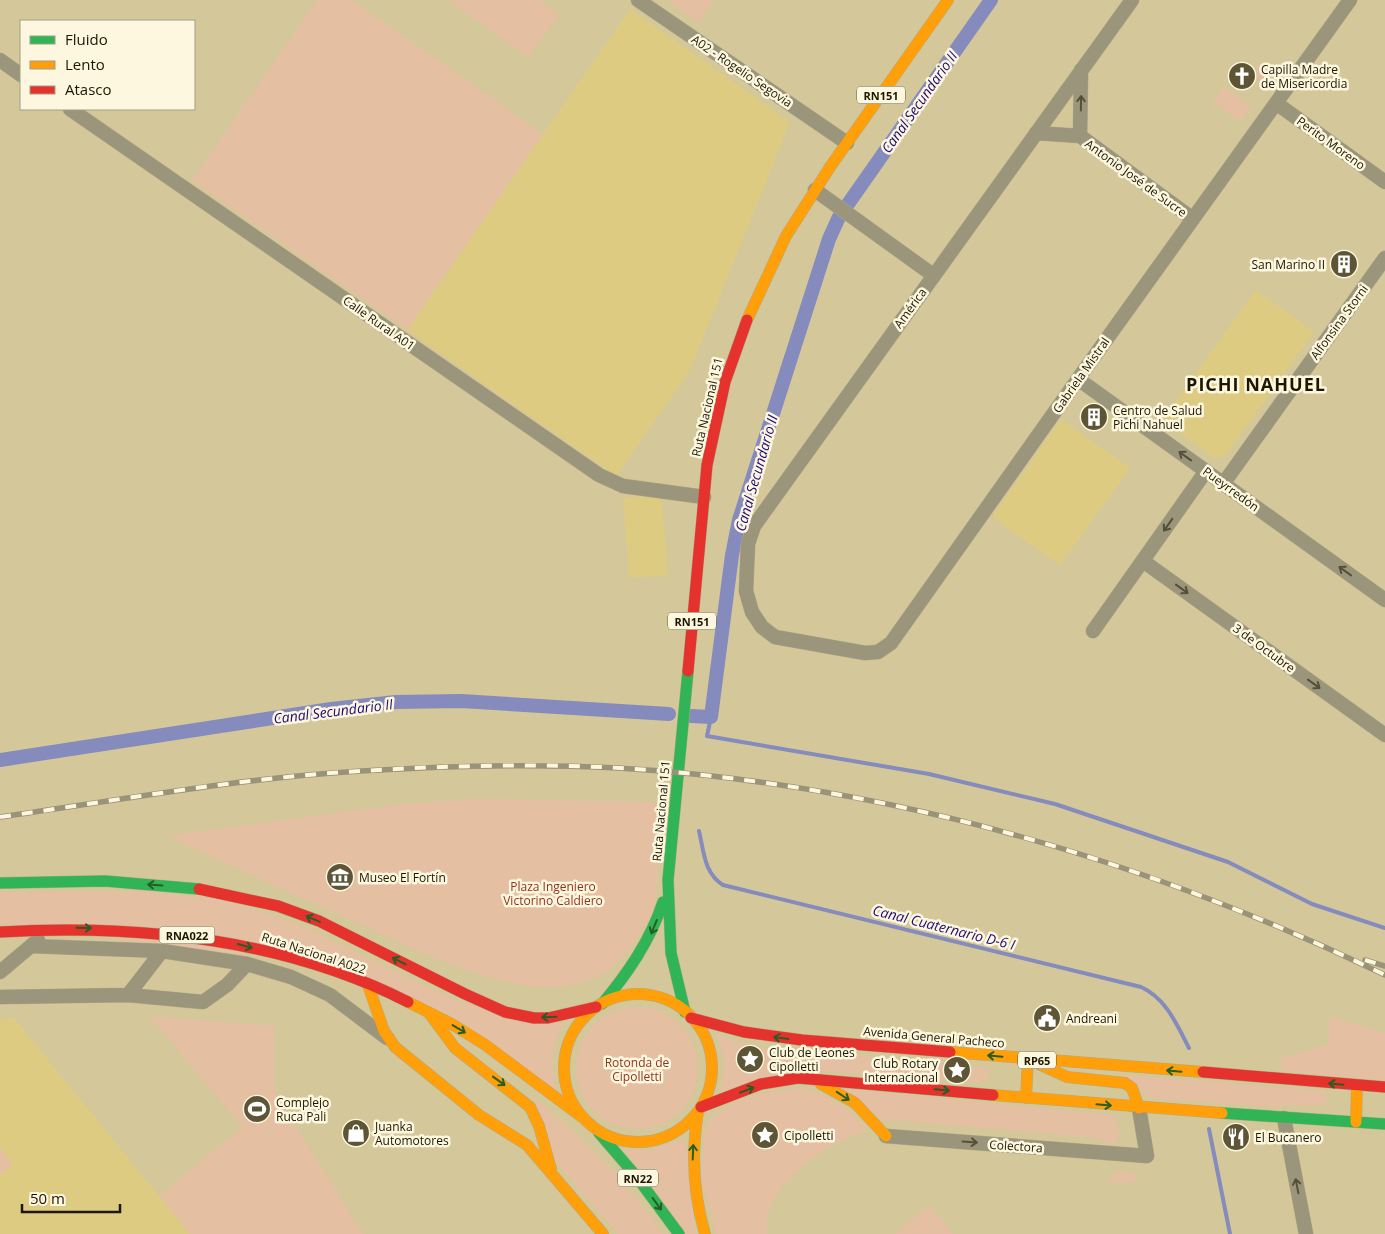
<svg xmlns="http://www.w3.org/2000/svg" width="1385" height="1234" font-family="'Open Sans',sans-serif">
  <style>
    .built { fill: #decb82 }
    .green { fill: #e4bfa2 }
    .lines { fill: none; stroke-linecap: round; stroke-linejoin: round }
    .stream { stroke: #858bbc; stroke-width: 4 }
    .canal { stroke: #858bbc; stroke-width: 14 }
    .street-casing { stroke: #b2a986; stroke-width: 15 }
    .fast-casing { stroke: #b2a986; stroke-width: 12 }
    .slow-casing { stroke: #b2a986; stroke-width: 12 }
    .jam-casing { stroke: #b2a986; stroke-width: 12 }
    .street { stroke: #9b957b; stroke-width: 14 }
    .fast { stroke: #30b455; stroke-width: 11 }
    .slow { stroke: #ff9f0a; stroke-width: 11 }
    .jam { stroke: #e5322d; stroke-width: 11 }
    .rail-casing { stroke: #9a9378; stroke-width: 5.5 }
    .rail { stroke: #fef7df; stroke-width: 4; stroke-dasharray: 11; stroke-linecap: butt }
    .oneway { stroke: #565037 }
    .oneway2 { stroke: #265e26 }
    .labels { text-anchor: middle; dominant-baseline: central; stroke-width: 5; stroke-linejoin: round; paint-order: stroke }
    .shield { fill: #fef7df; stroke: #605a43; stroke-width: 1 }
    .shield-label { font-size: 11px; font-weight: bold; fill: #1d1700 }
    .poi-label { font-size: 12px; fill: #1d1700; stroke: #fef7df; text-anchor: start }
    .street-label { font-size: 12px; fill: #1d1700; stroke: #fef7df }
    .park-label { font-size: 12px; fill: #92321a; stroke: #fef7df }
    .water-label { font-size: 14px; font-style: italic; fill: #1c097a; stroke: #fef7df }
    .district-label { font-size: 18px; font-weight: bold; letter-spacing: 1px; fill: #1d1700; stroke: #fef7df }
  </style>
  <rect width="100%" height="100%" fill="#d4c89a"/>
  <path class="built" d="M630,9L790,122L690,370L616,476L407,330Z
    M1256,290L1314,332L1225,456L1214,458L1162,420Z
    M1061,419L1130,468L1060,565L992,517Z
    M661,495L668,575L629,578L623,498Z
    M14,1018L190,1234H0V1175L13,1164L0,1148V1020Z"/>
  <path class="green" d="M317,0H352L543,134L407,330L192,180Z
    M452,0H539L559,14L528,57L451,2Z
    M667,0H714L698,22Z
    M1256,62L1273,75L1263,89L1260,87Z
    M1226,84L1227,92H1231L1251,106L1240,121L1213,102Z
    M473,799L655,802C657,836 661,870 654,904C651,919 641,931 633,944C587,1013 503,984 439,960L166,836L401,804Z
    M143,891L225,900L302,926L456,1001L563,1025C551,1047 550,1065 556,1089L349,967L0,924V892Z
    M576 1068a61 61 0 1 1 122 0a61 61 0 1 1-122 0Z
    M149,1016L274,1026V1091L363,1234H190L159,1196L243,1127Z
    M1330,1017L1385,1033V1080L1281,1071L1282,1058L1327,1045Z
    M715,1033L734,1041L763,1048L985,1067L989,1071L987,1080L981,1082L801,1070L719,1095C726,1072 726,1054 715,1033Z
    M1124,1075L1323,1091L1327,1095V1100L1319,1106L1291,1105L1277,1107L1158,1099L1149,1097Z
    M801,1088C828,1094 846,1109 867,1127L865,1131C855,1136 844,1139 833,1145C803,1161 762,1196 767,1234H716L701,1177L706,1124L719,1111L750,1096Z
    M844,1089L1111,1115C1121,1123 1122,1139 1111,1146L1099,1138L882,1119Z
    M534,1097C583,1138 627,1181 663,1234H618L554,1160Z
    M685,1138L696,1234H685L625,1150L654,1149Z
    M0,1148L13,1164L0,1175Z
    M1118,1171L1132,1172L1136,1176L1137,1182L1105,1183Z
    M929,1206L953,1234H895Z"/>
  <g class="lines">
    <path class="stream" d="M711,717L707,736L929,774L1055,804L1228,862L1312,904L1385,928
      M699,831C704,852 704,873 723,885L1141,987C1166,998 1177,1025 1189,1048
      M1209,1129L1230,1234"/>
    <path class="canal" d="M848,204L991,0
      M691,716L711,717L732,555L739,520L829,239L839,217
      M0,760L331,709L396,702L461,701L669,714"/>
    <g class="street-casing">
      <path id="street" d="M638,0L847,143
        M1132,0L754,526L748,544L746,591L752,612L762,627L775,637L865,653L878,652L891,643L1078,379L1350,0
        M0,60L21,75
        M1276,103L1385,182
        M70,109L599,475L623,486L704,497
        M1036,133L1080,136L1193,219
        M1080,136L1081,70
        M815,190L933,275
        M1078,379L1385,600
        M1223,484L1385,258
        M1143,561L1385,735
        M1093,631L1206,471
        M31,946L162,951L247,964
        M0,972L38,940
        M128,995L162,951
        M0,997L128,995L203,1002L227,985L247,964L291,977L330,995L387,1038
        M1284,1118L1306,1234
        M886,1136L1147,1156L1139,1108"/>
    </g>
    <g class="fast-casing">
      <path id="fast" d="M0,883L105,881L199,889
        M602,1004C628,973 650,941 663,902
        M685,1012L671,953L668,880L688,671
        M1222,1113L1385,1124
        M599,1133L636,1176L679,1234"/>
    </g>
    <g class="slow-casing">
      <path id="slow" d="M747,320L786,236L830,167L948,0
        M368,985L384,1031L395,1047L479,1115L527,1145L603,1234
        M564 1068a74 74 0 1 1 148 0a74 74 0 1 1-148 0Z
        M408,1002L450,1023L484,1044L582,1117
        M429,1013L455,1048L530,1107L539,1126L551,1169
        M950,1052L1203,1072
        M821,1084L855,1103L886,1136
        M993,1095L1222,1113
        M1026,1098L1028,1059L1067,1077L1125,1083L1132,1088L1139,1108
        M698,1112C691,1154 693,1193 705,1234
        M1356,1122L1357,1085"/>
    </g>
    <g class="jam-casing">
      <path id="jam" d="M688,671L707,465L725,382L747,320
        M199,889L278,906L319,921L465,994L505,1012L534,1018H548L596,1007
        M0,932C139,924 282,938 408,1002
        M691,1018L744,1032L802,1040L950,1052
        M1203,1072L1385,1087
        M701,1107L761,1084L798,1078L993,1095"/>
    </g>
    <use href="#street" class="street"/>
    <use href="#fast" class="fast"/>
    <use href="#slow" class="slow"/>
    <use href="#jam" class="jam"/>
    <g class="rail-casing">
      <path id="rail" d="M0,817C120,800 240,778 361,771C474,764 591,762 703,775C942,801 1169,871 1385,975
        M1365,960L1385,966"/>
    </g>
    <use href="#rail" class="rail"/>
  </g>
  <defs><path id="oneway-shaft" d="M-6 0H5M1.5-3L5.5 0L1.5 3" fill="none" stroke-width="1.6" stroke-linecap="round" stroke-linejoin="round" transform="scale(1.25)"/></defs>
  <g class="oneway">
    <use href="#oneway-shaft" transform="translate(1081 103) rotate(-89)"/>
    <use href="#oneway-shaft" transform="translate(1185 456) rotate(-144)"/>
    <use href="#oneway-shaft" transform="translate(1168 525) rotate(125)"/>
    <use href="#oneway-shaft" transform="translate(1345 571) rotate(-144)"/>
    <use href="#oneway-shaft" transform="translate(1182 589) rotate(36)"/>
    <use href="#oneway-shaft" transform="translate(1314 684) rotate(36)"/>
    <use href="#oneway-shaft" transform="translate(970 1142) rotate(4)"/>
    <use href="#oneway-shaft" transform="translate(1297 1186) rotate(-101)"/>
  </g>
  <g class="oneway2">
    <use href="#oneway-shaft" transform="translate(155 885) rotate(-176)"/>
    <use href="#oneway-shaft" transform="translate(313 919) rotate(-157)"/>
    <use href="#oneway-shaft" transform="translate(654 927) rotate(112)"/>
    <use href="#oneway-shaft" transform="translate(84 928) rotate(1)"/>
    <use href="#oneway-shaft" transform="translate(245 946) rotate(15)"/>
    <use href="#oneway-shaft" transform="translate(399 961) rotate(-153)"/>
    <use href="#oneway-shaft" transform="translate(549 1017) rotate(178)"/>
    <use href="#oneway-shaft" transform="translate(459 1029) rotate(31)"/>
    <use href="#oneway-shaft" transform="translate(781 1038) rotate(-172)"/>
    <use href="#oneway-shaft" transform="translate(995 1056) rotate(-175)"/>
    <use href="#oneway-shaft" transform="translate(1174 1071) rotate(-175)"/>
    <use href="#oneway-shaft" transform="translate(499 1081) rotate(36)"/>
    <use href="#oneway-shaft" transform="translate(1336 1084) rotate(-175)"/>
    <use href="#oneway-shaft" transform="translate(747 1090) rotate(-21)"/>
    <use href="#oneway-shaft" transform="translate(942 1090) rotate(5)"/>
    <use href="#oneway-shaft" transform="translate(843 1096) rotate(34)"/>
    <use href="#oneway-shaft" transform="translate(1104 1105) rotate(5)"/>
    <use href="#oneway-shaft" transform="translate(693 1152) rotate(-88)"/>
    <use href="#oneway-shaft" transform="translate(657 1204) rotate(54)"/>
  </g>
  <defs>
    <g id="church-disc" transform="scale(1.4375)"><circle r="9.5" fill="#5d5536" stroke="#fef7df"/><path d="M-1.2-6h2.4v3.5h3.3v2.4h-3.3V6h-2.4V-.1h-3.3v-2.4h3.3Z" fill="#fff"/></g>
    <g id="building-disc" transform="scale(1.4375)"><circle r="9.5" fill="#5d5536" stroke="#fef7df"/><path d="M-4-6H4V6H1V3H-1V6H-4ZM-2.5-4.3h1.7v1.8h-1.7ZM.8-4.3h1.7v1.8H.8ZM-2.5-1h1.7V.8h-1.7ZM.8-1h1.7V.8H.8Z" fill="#fff"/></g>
    <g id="museum-disc" transform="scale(1.4375)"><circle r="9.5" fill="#5d5536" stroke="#fef7df"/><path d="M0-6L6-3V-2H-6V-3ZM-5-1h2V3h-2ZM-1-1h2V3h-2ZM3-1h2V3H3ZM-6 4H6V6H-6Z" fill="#fff"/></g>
    <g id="civic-disc" transform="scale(1.4375)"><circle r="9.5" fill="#5d5536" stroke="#fef7df"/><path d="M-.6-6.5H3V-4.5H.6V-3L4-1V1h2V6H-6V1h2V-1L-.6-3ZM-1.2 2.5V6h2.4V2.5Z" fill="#fff"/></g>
    <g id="sight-disc" transform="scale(1.4375)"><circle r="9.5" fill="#5d5536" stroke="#fef7df"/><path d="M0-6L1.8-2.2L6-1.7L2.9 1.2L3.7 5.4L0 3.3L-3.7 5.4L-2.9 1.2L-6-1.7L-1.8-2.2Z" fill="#fff"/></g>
    <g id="stadium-disc" transform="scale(1.4375)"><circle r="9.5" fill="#5d5536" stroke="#fef7df"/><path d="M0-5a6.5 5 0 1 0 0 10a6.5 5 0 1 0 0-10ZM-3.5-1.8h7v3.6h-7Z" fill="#fff"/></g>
    <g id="shop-disc" transform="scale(1.4375)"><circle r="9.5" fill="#5d5536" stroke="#fef7df"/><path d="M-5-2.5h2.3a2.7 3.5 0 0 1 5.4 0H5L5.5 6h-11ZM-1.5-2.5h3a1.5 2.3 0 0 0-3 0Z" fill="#fff"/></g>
    <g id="restaurant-disc" transform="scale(1.4375)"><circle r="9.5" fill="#5d5536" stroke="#fef7df"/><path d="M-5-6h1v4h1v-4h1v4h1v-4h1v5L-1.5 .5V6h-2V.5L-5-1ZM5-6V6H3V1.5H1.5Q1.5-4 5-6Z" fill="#fff"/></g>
  </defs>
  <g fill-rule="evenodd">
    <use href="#church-disc" x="1242" y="76"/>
    <use href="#building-disc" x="1344" y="264"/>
    <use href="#building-disc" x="1094" y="417"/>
    <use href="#museum-disc" x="340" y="877"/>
    <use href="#civic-disc" x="1047" y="1018"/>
    <use href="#sight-disc" x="750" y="1059"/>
    <use href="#sight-disc" x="957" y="1070"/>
    <use href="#stadium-disc" x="257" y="1109"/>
    <use href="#shop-disc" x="356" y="1133"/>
    <use href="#sight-disc" x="765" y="1135"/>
    <use href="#restaurant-disc" x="1236" y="1137"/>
  </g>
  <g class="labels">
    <g class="shield">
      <rect x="857" y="86.5" width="48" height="17" rx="4"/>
      <rect x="668" y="612.5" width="48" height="17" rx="4"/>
      <rect x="159.5" y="926.5" width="55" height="17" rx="4"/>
      <rect x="1018" y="1051.5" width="38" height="17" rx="4"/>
      <rect x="618" y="1169.5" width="40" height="17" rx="4"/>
    </g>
    <g class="shield-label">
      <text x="881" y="95">RN151</text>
      <text x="692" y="621">RN151</text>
      <text x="187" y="935">RNA022</text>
      <text x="1037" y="1060">RP65</text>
      <text x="638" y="1178">RN22</text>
    </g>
    <g class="poi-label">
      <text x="1261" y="69">Capilla Madre<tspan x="1261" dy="14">de Misericordia</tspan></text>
      <text x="1325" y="264" text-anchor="end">San Marino II</text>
      <text x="1113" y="410">Centro de Salud<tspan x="1113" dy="14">Pichi Nahuel</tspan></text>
      <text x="359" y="877">Museo El Fortín</text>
      <text x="1066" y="1018">Andreani</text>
      <text x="769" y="1052">Club de Leones<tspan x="769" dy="14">Cipolletti</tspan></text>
      <text x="938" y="1063" text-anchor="end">Club Rotary<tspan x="938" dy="14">Internacional</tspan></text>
      <text x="276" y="1102">Complejo<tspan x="276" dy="14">Ruca Pali</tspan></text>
      <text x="375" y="1126">Juanka<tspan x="375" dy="14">Automotores</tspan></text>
      <text x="784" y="1135">Cipolletti</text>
      <text x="1255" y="1137">El Bucanero</text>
    </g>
    <g class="street-label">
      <text transform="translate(742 71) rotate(34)">A02 - Rogelio Segovia</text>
      <text transform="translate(1331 143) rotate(36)">Perito Moreno</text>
      <text transform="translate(1136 178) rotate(36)">Antonio José de Sucre</text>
      <text transform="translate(910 308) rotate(-54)">América</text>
      <text transform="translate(1339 322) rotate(-54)">Alfonsina Storni</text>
      <text transform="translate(379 323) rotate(35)">Calle Rural A01</text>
      <text transform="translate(1081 375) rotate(-55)">Gabriela Mistral</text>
      <text transform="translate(707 407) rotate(-77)">Ruta Nacional 151</text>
      <text transform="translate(1231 489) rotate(36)">Pueyrredón</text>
      <text transform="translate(1264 648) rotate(36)">3 de Octubre</text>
      <text transform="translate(661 811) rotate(-85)">Ruta Nacional 151</text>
      <text transform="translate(314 953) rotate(18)">Ruta Nacional A022</text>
      <text transform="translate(934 1037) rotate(5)">Avenida General Pacheco</text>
      <text transform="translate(1016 1146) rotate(4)">Colectora</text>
    </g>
    <g class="park-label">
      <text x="553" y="886">Plaza Ingeniero<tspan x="553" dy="14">Victorino Caldiero</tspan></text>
      <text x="637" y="1062">Rotonda de<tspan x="637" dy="14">Cipolletti</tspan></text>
    </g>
    <g class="water-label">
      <text transform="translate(919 102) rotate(-55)">Canal Secundario II</text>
      <text transform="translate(756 473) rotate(-74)">Canal Secundario II</text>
      <text transform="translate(333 711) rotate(-7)">Canal Secundario II</text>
      <text transform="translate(944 927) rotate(14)">Canal Cuaternario D-6 I</text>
    </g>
    <g class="district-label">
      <text x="1256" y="384">PICHI NAHUEL</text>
    </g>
  </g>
  <rect x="20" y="20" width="175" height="90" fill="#fef7df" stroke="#a49d86"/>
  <rect x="30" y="36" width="25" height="8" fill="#30b455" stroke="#a49d86"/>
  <text x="65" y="45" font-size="15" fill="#1d1700">Fluido</text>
  <rect x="30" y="61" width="25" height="8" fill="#ff9f0a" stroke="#a49d86"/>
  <text x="65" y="70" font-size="15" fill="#1d1700">Lento</text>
  <rect x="30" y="86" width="25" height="8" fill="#e5322d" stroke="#a49d86"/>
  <text x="65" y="95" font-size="15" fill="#1d1700">Atasco</text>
  <path d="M22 1204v8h98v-8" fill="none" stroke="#1d1700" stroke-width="2.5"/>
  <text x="30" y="1204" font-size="15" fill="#1d1700" stroke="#fef7df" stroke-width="4" paint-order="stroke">50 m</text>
</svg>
